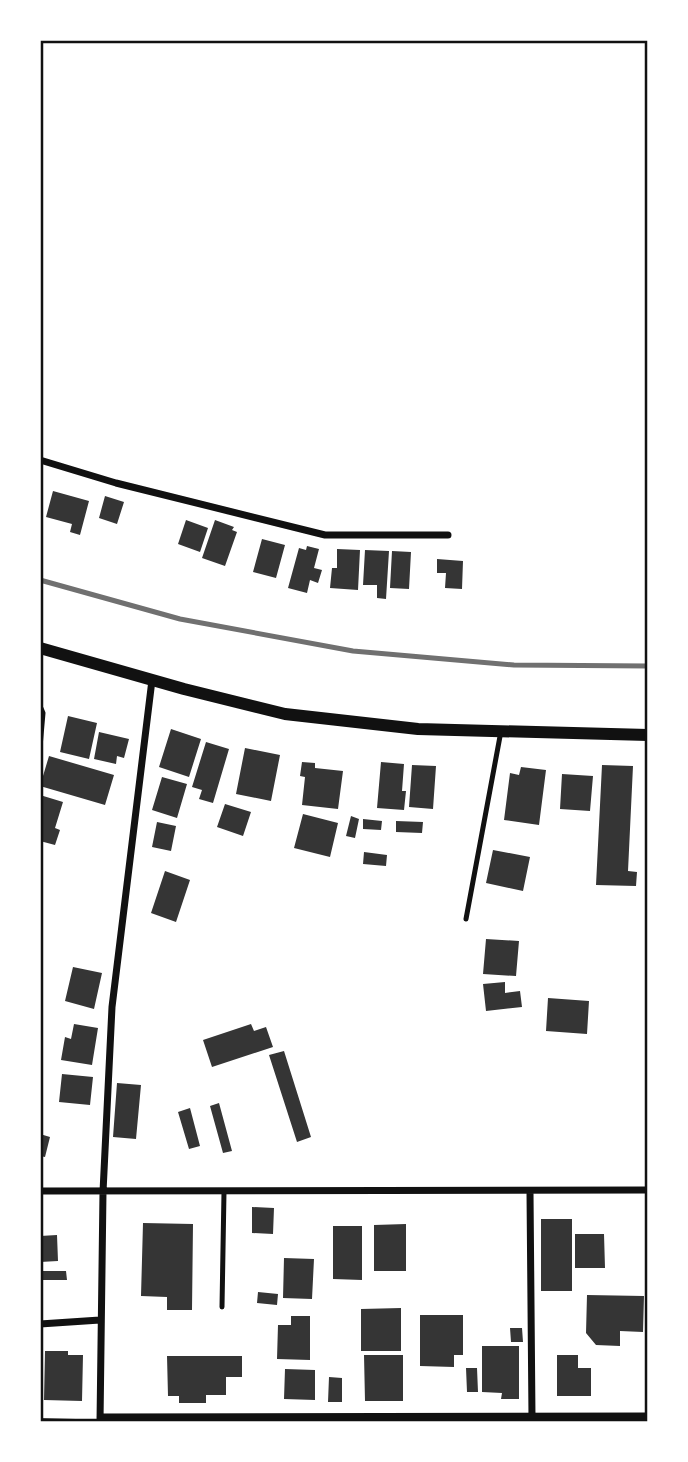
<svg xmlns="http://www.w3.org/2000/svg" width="688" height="1462" font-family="'Work Sans',sans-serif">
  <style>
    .building { fill: #353535 }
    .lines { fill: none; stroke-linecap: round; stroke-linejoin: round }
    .service { stroke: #111; stroke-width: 5 }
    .minor { stroke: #111; stroke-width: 7 }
    .tertiary { stroke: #111; stroke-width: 12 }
    .rail { stroke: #707070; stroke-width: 5 }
    .neatline { fill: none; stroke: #111; stroke-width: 2.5 }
  </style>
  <rect width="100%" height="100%" fill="#fff"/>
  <path class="building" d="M53,491L89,501L80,535L70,532L72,524L46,517Z
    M105,496L124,502L117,524L99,518Z
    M186,520L208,528L200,552L178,544Z
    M215,520L234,527L232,530L237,532L225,566L202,558Z
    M262,539L285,545L276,578L253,572Z
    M307,546L319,549L314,568L322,570L318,583L310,580L307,593L288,588L299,548L306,550Z
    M337,549L360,550L358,590L330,588L332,568H337Z
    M365,550L389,551L386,599L377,598V585H363Z
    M392,551L411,552L409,589L390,588Z
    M437,559L463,561L462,589L445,588L446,573H437Z
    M68,716L97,723L89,759L60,752Z
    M171,729L201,739L189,777L159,767Z
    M99,732L129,739L124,758L117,756L116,764L94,759Z
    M206,742L229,749L213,803L199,799L202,790L192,787Z
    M245,748L280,755L271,801L236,794Z
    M49,756L114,775L105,805L40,786Z
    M302,762L315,763V768L343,771L338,809L302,805L305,777L300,776Z
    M381,762L404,764L402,791H406L404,810L377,808Z
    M412,765L436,766L433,809L409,807Z
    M602,765L633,766L628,871L637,872L636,886L596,885Z
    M521,767L546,770L539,825L504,820L510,773L519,775Z
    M562,774L593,776L590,811L560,809Z
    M162,777L187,784L177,818L152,810Z
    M40,795L63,802L55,828L60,830L55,845L40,841Z
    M225,804L251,812L243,836L217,827Z
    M303,814L338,823L330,857L294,848Z
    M351,816L359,819L355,838L346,836Z
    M363,819L382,821L381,830L363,829Z
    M396,821L423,822L422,833L396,832Z
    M157,822L176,826L171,851L152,847Z
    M493,850L530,857L523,891L486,883Z
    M364,852L387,855L386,866L363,864Z
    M165,871L190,880L176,922L151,913Z
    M486,939L519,941L516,976L483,974Z
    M73,967L102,973L94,1009L65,1001Z
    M505,982V993L520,991L522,1007L486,1011L483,984Z
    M548,998L589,1001L587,1034L546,1031Z
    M74,1024L98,1028L92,1065L61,1060L65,1037L71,1039Z
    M251,1024L254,1031L266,1027L273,1047L212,1067L203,1040Z
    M284,1051L311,1137L297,1142L269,1055Z
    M62,1074L93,1077L90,1105L59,1102Z
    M117,1083L141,1085L136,1139L113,1137Z
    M219,1103L232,1151L223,1153L210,1106Z
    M190,1108L200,1146L189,1149L178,1112Z
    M40,1134L50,1137L45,1157L40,1156Z
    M252,1207L274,1208L273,1234L252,1233Z
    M541,1219H572V1291H541Z
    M143,1223L193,1224L192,1310H167V1297L141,1296Z
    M406,1224V1271H374V1225Z
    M333,1226H362V1280L333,1279Z
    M575,1234H604L605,1268H575Z
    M57,1235L58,1261L40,1262V1236Z
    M284,1258L314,1259L312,1299L283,1298Z
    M40,1271H66L67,1280H40Z
    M258,1292L278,1294L277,1305L257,1303Z
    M587,1295L644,1296L643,1332L620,1331V1346L596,1345L586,1333Z
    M401,1308V1351H361V1309Z
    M420,1315H463V1355H454V1367L420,1366Z
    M291,1316H310V1360L277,1359L278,1325H291Z
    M510,1328H522L523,1342H511Z
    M482,1346H519V1399H501L502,1393L482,1392Z
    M45,1351H68V1355H83L82,1401L44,1400Z
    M364,1355H403V1401H365Z
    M557,1355H578V1368H591V1396H557Z
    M167,1356H242V1377H226V1395H206V1403H179V1396H168Z
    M466,1368H477L478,1392H467Z
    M285,1369L315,1370V1400L284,1399Z
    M329,1377L342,1378V1402H328Z
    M40,1418L76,1419V1422H40Z"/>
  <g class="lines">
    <path class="service" d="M40,706L43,713L40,747
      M466,919L501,731
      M222,1307L224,1192"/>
    <path class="minor" d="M40,460L116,483L325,535H448
      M40,1191L648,1190
      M530,1192L532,1417
      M40,1324L100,1320
      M100,1417L648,1416
      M100,1422L103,1192L112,1007L152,680"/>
    <path class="tertiary" d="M40,648L184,689L285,714L418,729L648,735"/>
    <path class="rail" d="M40,580L180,619L353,651L514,665L648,666"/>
  </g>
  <rect width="688" height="1462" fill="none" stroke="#ffffff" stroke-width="84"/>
  <rect x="42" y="42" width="604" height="1378" class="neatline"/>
</svg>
